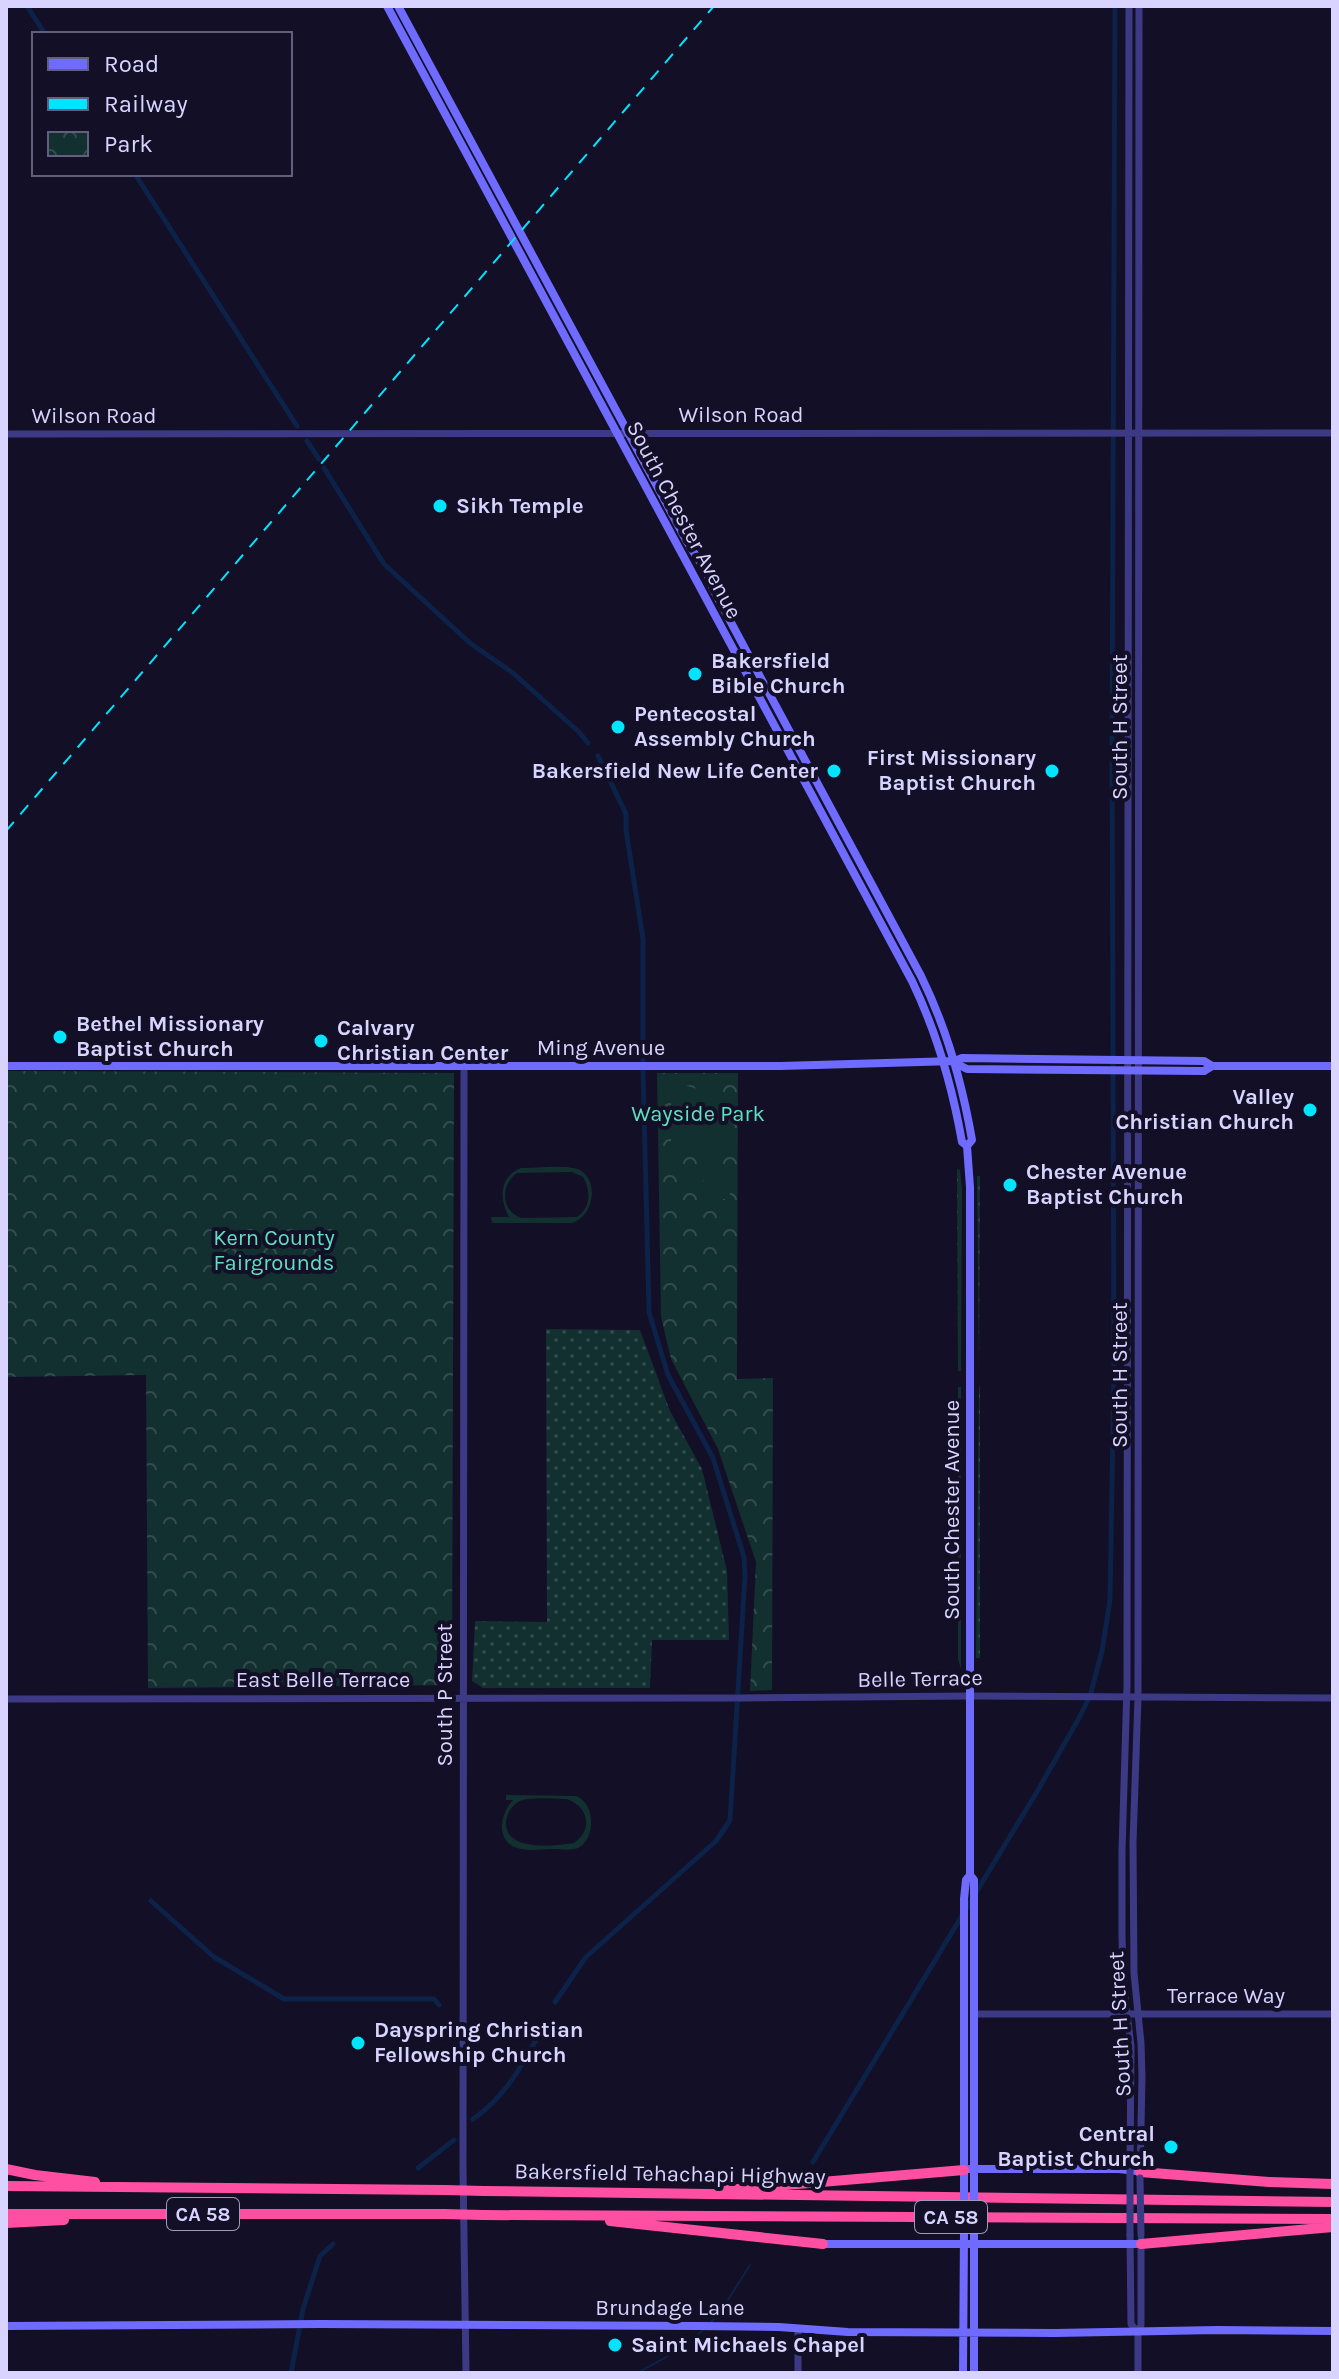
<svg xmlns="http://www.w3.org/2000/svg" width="1339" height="2379" font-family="Karla,sans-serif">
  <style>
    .grass { fill: url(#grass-dots) }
    .park { fill: url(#park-crowns) }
    .pitch { fill: #12302f; fill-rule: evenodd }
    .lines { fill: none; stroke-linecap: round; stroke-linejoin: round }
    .stream { stroke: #0c2248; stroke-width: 2 }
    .canal { stroke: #0c2248; stroke-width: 5 }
    .tertiary { stroke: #3d3a85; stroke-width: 7 }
    .secondary { stroke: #6f6bff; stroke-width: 8 }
    .motorway { stroke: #ff4fa3; stroke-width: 10 }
    .rail { stroke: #00e5ff; stroke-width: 2; stroke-dasharray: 12 10; stroke-linecap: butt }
    .tertiary-bridge { stroke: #3d3a85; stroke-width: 7 }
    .secondary-bridge { stroke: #6f6bff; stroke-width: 8 }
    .motorway-bridge { stroke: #ff4fa3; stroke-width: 10 }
    .poi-dot { fill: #00e5ff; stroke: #130f26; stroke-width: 3 }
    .labels { text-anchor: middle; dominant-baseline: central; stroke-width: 8; stroke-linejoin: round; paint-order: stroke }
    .shield { fill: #130f26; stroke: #9e99be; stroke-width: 2 }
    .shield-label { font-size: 20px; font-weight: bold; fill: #d9d4ff }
    .street-label { font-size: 22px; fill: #d9d4ff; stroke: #130f26 }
    .poi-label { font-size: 22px; font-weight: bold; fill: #d9d4ff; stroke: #130f26; text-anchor: start }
    .park-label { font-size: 22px; fill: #5fe0c0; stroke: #130f26 }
  </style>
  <defs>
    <pattern id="grass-dots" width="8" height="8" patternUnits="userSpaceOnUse" patternTransform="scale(2)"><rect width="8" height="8" fill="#12302f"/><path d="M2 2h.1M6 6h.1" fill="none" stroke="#344d4e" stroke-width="1.8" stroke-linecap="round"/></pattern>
    <pattern id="park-crowns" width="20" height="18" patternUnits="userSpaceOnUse" patternTransform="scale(2)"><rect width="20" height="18" fill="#12302f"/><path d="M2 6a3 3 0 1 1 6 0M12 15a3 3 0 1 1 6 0" fill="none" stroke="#344d4e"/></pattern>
  </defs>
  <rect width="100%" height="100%" fill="#130f26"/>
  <path class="grass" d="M957,1169L960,1170L962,1189L961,1371H958Z
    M977,1176H980L979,1372Z
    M546,1329L640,1330L670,1411L702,1469L727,1571L729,1640H652L650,1688H483L472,1681L475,1621L547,1622Z
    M979,1386L980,1387V1658H976Z
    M958,1387H961V1669L958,1659Z"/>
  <path class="park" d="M6,1071L454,1073L452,1685L148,1688L146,1375L6,1377Z
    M657,1073H738L737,1379L773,1378L772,1690L750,1691L756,1562L718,1449L671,1359L661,1317Z"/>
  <path class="pitch" d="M671,1084C709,1085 735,1110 736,1148L675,1150L671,1146Z
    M521,1168C534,1168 568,1164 580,1170C600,1182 593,1217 572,1223H492L491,1217H509C499,1200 499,1176 521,1168ZM572,1172L583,1177C591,1191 591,1208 577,1217L521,1218C501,1211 500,1185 517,1173Z
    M703,1170H730V1199H704Z
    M506,1795L577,1796C586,1801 591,1810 591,1821C592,1831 587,1844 578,1848C571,1851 560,1849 553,1849C543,1849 531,1851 521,1849C495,1844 499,1815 513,1800H506ZM567,1799C589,1807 593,1830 574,1843C554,1846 506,1852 506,1823C506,1815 511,1806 518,1802C527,1796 556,1799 567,1799Z"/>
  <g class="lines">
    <path class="stream" d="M710,2323L719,2314L750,2265
      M637,2373L684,2347L703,2330"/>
    <path class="canal" d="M27,6L45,34
      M135,174L297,426
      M307,441L319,459
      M324,468L384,564L470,643L513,673L579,732L588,743
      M598,756L626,814V830L643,939V1061
      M151,1901L214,1957L284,1999H434L439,2005
      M555,2002L586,1957L716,1841L730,1820L745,1576L744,1557L713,1458L668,1375L649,1312L643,1070
      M473,2119C507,2096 526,2059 545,2023
      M813,2162L1038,1790L1079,1718L1090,1696L1102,1651L1110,1600L1114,1367L1112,742L1115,6
      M418,2168L454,2140
      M291,2373L303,2309L320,2256L333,2244"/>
    <path class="tertiary" d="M1129,6L1127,1686L1122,1851V1936L1123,1981L1131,2046L1130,2170
      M1139,6L1138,1697L1133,1843L1134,1973L1141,2043L1142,2077L1140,2176
      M6,434L1333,433
      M464,1066L463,2168L466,2373
      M739,1698L971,1696L1333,1698
      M6,1699L735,1698
      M974,2014H1333
      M1130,2235L1131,2324L1138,2333
      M798,2373V2329
      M1138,2373V2333L1141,2325V2240"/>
    <path class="secondary" d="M387,6L912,981C937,1033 952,1085 962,1142L967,1146L970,1187V1875L974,1880V2180
      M398,6L686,540L707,573L713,589L921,976C947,1029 962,1082 972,1140L967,1146
      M957,1064L967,1069L1204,1071L1212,1066H1333
      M6,1066H781L955,1061L962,1058L1204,1061L1212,1066
      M969,2169H1119L1136,2171
      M964,2181V1899L966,1880L970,1875
      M823,2244H1141
      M6,2326L320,2324L699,2326L779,2327L848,2332L1055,2333L1217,2330L1333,2331
      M963,2373L964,2233
      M974,2373V2233"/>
    <path class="motorway" d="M6,2169L35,2175L95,2182
      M1140,2172L1269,2182L1333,2184
      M6,2186L445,2190
      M727,2190L964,2170
      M484,2191L1333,2202
      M6,2214H444
      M483,2215L1333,2219
      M610,2221L823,2244
      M6,2223L64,2220
      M1141,2244L1333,2227"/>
    <path class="rail" d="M6,831L714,6"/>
    <path class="tertiary-bridge" d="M1130,2170V2235
      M1140,2178L1141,2235"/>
    <path class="secondary-bridge" d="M964,2233V2181
      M974,2233V2180"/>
    <path class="motorway-bridge" d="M445,2190L484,2191
      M444,2214L483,2215"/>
  </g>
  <g class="poi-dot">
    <circle cx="440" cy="506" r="8"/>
    <circle cx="695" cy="674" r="8"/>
    <circle cx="618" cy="727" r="8"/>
    <circle cx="834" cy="771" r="8"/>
    <circle cx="1052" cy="771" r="8"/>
    <circle cx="60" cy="1037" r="8"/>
    <circle cx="321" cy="1041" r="8"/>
    <circle cx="1310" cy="1110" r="8"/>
    <circle cx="1010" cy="1185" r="8"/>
    <circle cx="358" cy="2043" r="8"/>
    <circle cx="1171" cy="2147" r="8"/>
    <circle cx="615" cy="2345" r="8"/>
  </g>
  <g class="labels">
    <g class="shield">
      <rect x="167" y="2198" width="72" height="32" rx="6"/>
      <rect x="915" y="2201" width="72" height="32" rx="6"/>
    </g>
    <g class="shield-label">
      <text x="203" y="2214">CA 58</text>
      <text x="951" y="2217">CA 58</text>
    </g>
    <g class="street-label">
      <text x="741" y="415">Wilson Road</text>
      <text x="94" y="416">Wilson Road</text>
      <text transform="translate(684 520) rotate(62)">South Chester Avenue</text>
      <text transform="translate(1120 727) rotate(-90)">South H Street</text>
      <text x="601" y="1048">Ming Avenue</text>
      <text transform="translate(1120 1375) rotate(-90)">South H Street</text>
      <text transform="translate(952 1510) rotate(-90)">South Chester Avenue</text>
      <text transform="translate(920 1679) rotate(-1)">Belle Terrace</text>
      <text x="323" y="1680">East Belle Terrace</text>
      <text transform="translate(445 1695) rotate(-90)">South P Street</text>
      <text x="1226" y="1996">Terrace Way</text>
      <text transform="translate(1120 2024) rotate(-93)">South H Street</text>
      <text transform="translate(670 2174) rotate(1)">Bakersfield Tehachapi Highway</text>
      <text x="670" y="2308">Brundage Lane</text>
    </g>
    <g class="poi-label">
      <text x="456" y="506">Sikh Temple</text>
      <text x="711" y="661">Bakersfield<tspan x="711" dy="25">Bible Church</tspan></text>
      <text x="634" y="714">Pentecostal<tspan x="634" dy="25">Assembly Church</tspan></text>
      <text x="1036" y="758" text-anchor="end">First Missionary<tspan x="1036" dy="25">Baptist Church</tspan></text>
      <text x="818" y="771" text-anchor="end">Bakersfield New Life Center</text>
      <text x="76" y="1024">Bethel Missionary<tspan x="76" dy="25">Baptist Church</tspan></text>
      <text x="337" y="1028">Calvary<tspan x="337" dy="25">Christian Center</tspan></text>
      <text x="1294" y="1097" text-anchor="end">Valley<tspan x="1294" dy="25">Christian Church</tspan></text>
      <text x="1026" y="1172">Chester Avenue<tspan x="1026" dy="25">Baptist Church</tspan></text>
      <text x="374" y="2030">Dayspring Christian<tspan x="374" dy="25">Fellowship Church</tspan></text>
      <text x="1155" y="2134" text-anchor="end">Central<tspan x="1155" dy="25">Baptist Church</tspan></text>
      <text x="631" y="2345">Saint Michaels Chapel</text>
    </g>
    <g class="park-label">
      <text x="698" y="1114">Wayside Park</text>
      <text x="274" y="1238">Kern County<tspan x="274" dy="25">Fairgrounds</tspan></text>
    </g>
  </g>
  <rect width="1339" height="2379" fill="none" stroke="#d9d4ff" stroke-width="16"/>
  <rect x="32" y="32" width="260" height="144" fill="#130f26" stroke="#625e7d" stroke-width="2"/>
  <rect x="48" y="58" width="40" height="12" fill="#6f6bff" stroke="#625e7d" stroke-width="2"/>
  <text x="104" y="72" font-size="24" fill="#d9d4ff">Road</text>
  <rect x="48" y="98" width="40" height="12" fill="#00e5ff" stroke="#625e7d" stroke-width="2"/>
  <text x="104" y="112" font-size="24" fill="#d9d4ff">Railway</text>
  <rect x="48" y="132" width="40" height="24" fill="url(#park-crowns)" stroke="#625e7d" stroke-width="2"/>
  <text x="104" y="152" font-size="24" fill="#d9d4ff">Park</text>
</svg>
